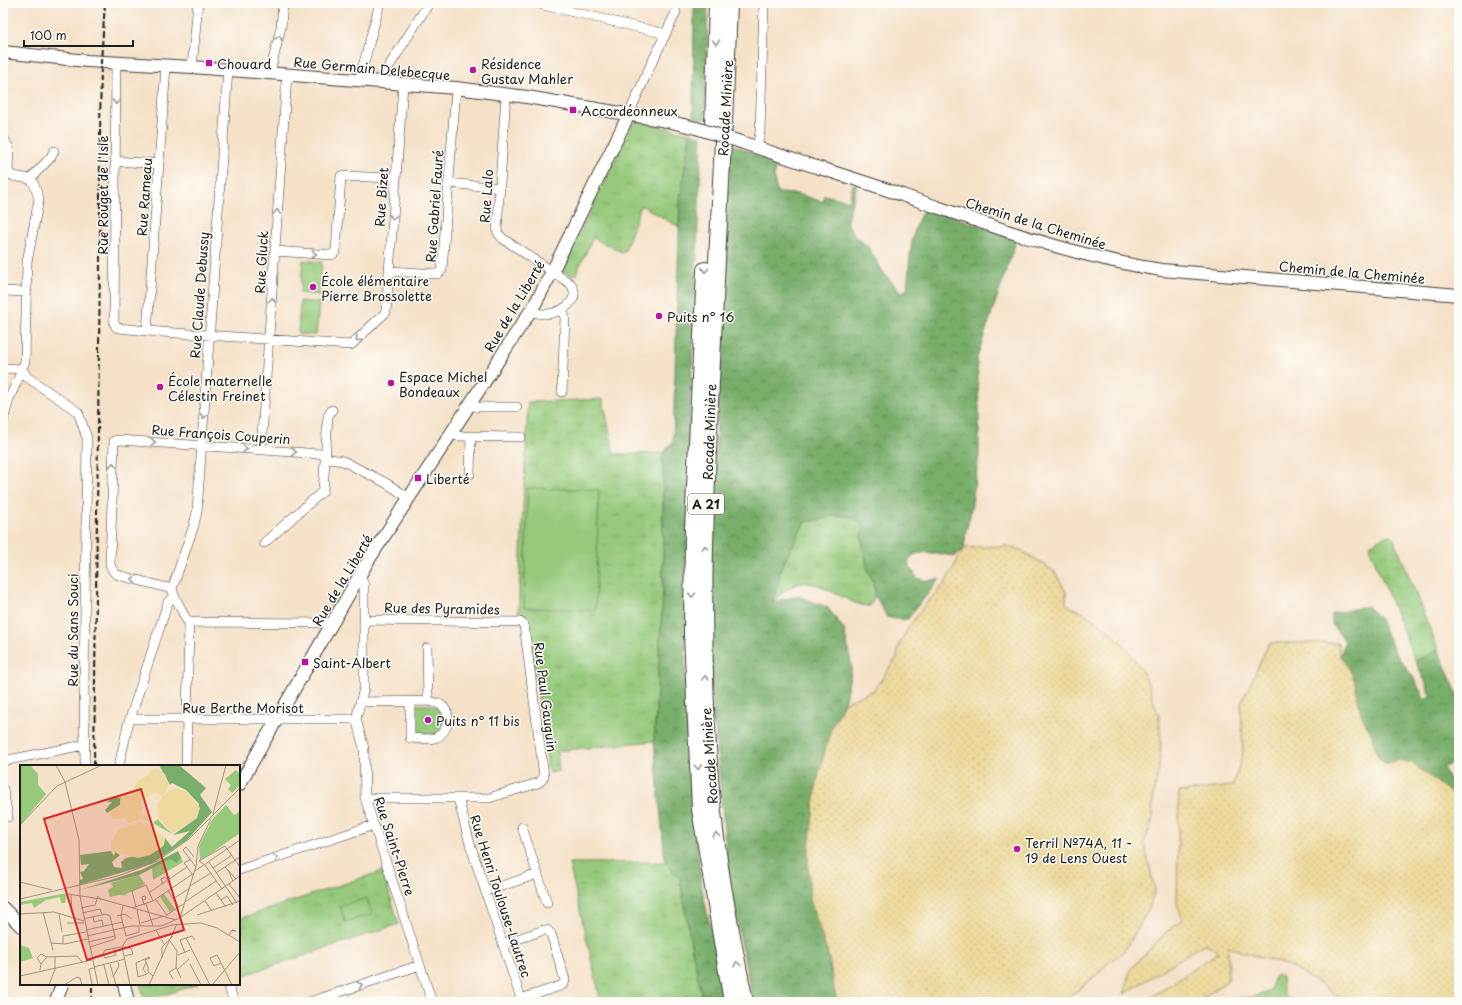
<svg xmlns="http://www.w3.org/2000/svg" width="1462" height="1005" font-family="'Playpen Sans',sans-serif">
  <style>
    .grass { fill: url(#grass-tufts); stroke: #59724b }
    .forest { fill: url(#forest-crowns); stroke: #4a6443 }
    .sand { fill: url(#sand-dots); stroke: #857b5d }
    .pitch { fill: #96c97a; stroke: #59724b }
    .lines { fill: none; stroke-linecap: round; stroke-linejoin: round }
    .street-casing { stroke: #3d3a36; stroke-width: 10 }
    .secondary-casing { stroke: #3d3a36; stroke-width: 14 }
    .highway-casing { stroke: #3d3a36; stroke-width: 18 }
    .street { stroke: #fff; stroke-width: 9 }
    .secondary { stroke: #fff; stroke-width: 12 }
    .highway { stroke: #fff; stroke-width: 16 }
    .rail { stroke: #1c1c1c; stroke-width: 2; stroke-dasharray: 6 3; stroke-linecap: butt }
    .secondary-bridge-casing { stroke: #3d3a36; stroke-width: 14; stroke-linecap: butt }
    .secondary-bridge { stroke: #fff; stroke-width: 12 }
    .oneway { stroke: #999 }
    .poi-dot { fill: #b5179e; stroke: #fdfcf7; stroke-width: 1.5 }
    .labels { text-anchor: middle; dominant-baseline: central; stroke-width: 3; stroke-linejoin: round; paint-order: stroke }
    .shield { fill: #fdfcf7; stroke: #605f5e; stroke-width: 1 }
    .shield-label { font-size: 12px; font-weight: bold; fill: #1c1c1c }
    .poi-label { font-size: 13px; fill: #1c1c1c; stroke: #fdfcf7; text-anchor: start }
    .street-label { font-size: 13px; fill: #1c1c1c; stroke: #fdfcf7 }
    .inset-road { fill: none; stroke: #9e9283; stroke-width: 1 }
    .view { fill: #d62828; fill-opacity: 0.15; stroke: #d62828; stroke-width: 2 }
    .inset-edge { fill: none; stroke: #1c1c1c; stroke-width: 2 }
  </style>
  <defs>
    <pattern id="grass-tufts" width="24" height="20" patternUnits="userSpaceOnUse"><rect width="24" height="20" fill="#96c97a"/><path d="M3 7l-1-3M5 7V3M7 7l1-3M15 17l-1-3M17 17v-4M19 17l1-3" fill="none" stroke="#81ac69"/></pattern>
    <pattern id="forest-crowns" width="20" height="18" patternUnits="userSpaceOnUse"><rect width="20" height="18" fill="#78ad6a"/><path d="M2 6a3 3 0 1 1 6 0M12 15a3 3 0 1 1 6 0" fill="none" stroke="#628c56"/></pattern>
    <pattern id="sand-dots" width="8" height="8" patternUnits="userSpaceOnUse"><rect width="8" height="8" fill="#eeda9e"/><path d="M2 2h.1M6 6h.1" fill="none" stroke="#ccba88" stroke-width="1.8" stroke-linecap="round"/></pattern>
  </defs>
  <rect width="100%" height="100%" fill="#fdfcf7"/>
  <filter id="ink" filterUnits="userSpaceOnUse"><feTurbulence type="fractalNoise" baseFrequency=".025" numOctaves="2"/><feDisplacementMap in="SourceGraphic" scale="8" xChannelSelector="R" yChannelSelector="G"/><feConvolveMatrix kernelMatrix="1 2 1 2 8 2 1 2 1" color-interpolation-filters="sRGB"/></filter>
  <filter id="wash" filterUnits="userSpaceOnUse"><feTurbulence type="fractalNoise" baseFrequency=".012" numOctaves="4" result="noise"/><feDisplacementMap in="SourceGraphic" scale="16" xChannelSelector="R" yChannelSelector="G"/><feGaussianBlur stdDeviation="0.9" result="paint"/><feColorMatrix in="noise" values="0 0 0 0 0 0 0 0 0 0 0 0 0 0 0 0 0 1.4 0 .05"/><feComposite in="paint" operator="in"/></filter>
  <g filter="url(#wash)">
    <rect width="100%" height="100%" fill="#f5e1c8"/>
    <path class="grass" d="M634,121L690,133L680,200L679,227L641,205L624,253L593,238L575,276L561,272Z
      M603,399L614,454L663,453V592L654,741L557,751L559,771L549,773L527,617H518L528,402Z
      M831,516H849L859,520L864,527L868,571L874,583L875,595L870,606C861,606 855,603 847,599C812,582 803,572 772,602L779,580L780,570L805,522L821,520Z
      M1388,535L1393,536L1438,650L1415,661L1371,552L1370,545Z
      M414,705H433L441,710L445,718L443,727L435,735H415L413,731Z
      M665,862L680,878L691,944L703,1002H601L569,863Z
      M382,871L399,924L239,977V919Z
      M1279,975L1282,977L1283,992L1291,1002H1226C1234,997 1242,998 1251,997C1258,996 1264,993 1270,990L1275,976Z
      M140,984H198L151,999L152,1002H146Z"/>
    <path class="forest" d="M694,3H708L705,119H693Z
      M690,133L702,136L689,433L685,694L692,805L702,889L726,1002H703L691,944L680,878L665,862L654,741L663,592V453L673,441L680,200Z
      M731,144L776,161C774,173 773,182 778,193L798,194L823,202L824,195L849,201L853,184L857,185L847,220L849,226L855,236L868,247L883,272L901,292L907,290C910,263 909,231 925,208L1017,238L977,357L979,409V455L970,516L966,531L964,548L955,557C945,554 919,549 911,557C910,558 908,562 908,563L917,578L928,581L940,578C930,592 918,604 908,619L900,620L887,617L875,595L874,583L868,571L861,536L864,527C850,507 826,519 805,522L780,570L779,580L772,602L797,596L827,607L844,629L852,667L844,703L831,729L817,781L808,857L834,989L838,1002H753L729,882L713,707L709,608L715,460Z
      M1367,606L1379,618L1395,652L1413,677L1425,700L1430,697L1426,683L1415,661L1438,650L1459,698V759L1443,768L1459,793V796L1446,792L1397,760L1385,764L1378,758L1372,736L1361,714L1354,679L1347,665L1340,657L1345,641L1332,625V614Z"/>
    <path class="sand" d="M1006,546L1021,550L1054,571L1066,592V604L1088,616L1099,623L1118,639L1127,649L1141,670L1147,681L1159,717L1161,743L1159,769L1153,795L1152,822L1144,843L1155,890L1147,911L1137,930L1124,951L1108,963L1098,974L1063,1002H838L834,989L829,957L810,899L808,857L817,781L831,729L844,703L874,690L897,657L899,645L908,628L923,607L946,582L954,566L964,548Z
      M1269,643H1338L1340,657L1347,665L1354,679L1361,714L1372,736L1378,758L1385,764L1397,760L1412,763L1452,794L1459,797V1002H1348L1292,967L1228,947V980L1198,1002H1144L1219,952L1205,943L1124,994L1130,970L1166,932L1183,920L1177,904L1179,792L1233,786L1243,752L1241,704Z"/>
    <path class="pitch" d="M303,260L322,262L319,295L300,293Z
      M300,301L319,303L316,335L298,334Z
      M528,488L599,490L595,610L524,608Z
      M367,898L372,914L345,922L340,906Z"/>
  </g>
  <g filter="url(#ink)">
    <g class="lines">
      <g class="street-casing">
        <path id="street" d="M535,3L666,34
          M116,63L114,323L116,327L119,328L147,331L351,345L386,312L403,85
          M192,67L198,3
          M270,73L281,27L283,3
          M359,81L380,3
          M379,82L429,3
          M506,94L497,229L498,233L502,238L571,284C583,302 558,315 543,314C539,314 534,312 531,311
          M629,114L647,73L676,12
          M3,137L9,148L8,170L10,174L13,176L30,179L34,184L39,199L27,262L25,361L19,377L9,399L3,421
          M757,148L760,132L764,3
          M115,161L159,164
          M30,179L51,157L54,151
          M448,183L500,188
          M275,251L332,255L336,251L341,176L395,178
          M389,271L438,274L442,270L456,88
          M3,291L27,292
          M147,331L166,66
          M3,368L22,369
          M22,369L27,377L78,412L87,438L84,688L85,766
          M562,392L565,318L563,310
          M470,404L477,407H517
          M452,433L457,436L521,437
          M261,450L287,75
          M470,474L471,436
          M264,543L323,491L328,416L332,410
          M358,577L362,580L364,585V688L356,719L364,748L365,798L432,1002
          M172,589L194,525L197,512L228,70
          M172,589L118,575C113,572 112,570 110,564L114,441L119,440L322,454L330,459L343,461L386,483L409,498
          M175,597L186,619L189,622L332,623
          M364,620L520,622L524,625L544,776L541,781L538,783L489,798H365
          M427,648L428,701
          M360,702L428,701C434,702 441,703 445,709C452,718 446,734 435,738C428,740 417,738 410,738V701
          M130,719H356
          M3,761L84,745
          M119,766L128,725L168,602L175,597L172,589
          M186,766L189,622
          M3,789L8,817
          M458,798L470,844L522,1002
          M522,827L547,903
          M239,870L374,825
          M486,891L538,874
          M503,944L544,930H547L551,934L565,980L564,984L560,986L521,999
          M228,984L234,1002
          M310,1002L420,965"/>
      </g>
      <g class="secondary-casing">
        <path id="secondary" d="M3,52L87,61L192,67L456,88L527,97L667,121L696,128
          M744,143C797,162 852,177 905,196C990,225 1073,257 1162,270L1459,295
          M239,785L368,561L535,304L552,272L629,114
          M3,908L21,926
          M124,984L128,1002
          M56,1002L62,984"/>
      </g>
      <g class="highway-casing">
        <path id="highway" d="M729,3C724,144 715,285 709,426C704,543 701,661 710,778C715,853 730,928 745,1002
          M713,125L717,3
          M705,270L693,529L692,635L700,809L732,1002"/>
      </g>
      <use href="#street" class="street"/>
      <use href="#secondary" class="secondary"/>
      <use href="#highway" class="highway"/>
      <path class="rail" d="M94,766L100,262V134L101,62L105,3
        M92,1002V984"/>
      <g class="secondary-bridge-casing">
        <path id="secondary-bridge" d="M696,128L744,143"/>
      </g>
      <use href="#secondary-bridge" class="secondary-bridge"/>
    </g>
    <defs><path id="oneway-chevron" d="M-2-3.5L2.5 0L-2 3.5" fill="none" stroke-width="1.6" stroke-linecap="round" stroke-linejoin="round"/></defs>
    <g class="oneway">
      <use href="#oneway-chevron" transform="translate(279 38) rotate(-78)"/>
      <use href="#oneway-chevron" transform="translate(716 42) rotate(92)"/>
      <use href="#oneway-chevron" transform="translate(116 102) rotate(91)"/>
      <use href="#oneway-chevron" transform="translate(277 212) rotate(-86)"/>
      <use href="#oneway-chevron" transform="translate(393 217) rotate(94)"/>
      <use href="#oneway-chevron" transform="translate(314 254) rotate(4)"/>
      <use href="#oneway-chevron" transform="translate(705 270) rotate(93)"/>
      <use href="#oneway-chevron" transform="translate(272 300) rotate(-86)"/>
      <use href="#oneway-chevron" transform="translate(358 339) rotate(136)"/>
      <use href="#oneway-chevron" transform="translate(204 416) rotate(94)"/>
      <use href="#oneway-chevron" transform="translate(153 442) rotate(4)"/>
      <use href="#oneway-chevron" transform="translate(245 449) rotate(3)"/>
      <use href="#oneway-chevron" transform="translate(294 452) rotate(4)"/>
      <use href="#oneway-chevron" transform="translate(113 465) rotate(-88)"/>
      <use href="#oneway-chevron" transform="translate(705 548) rotate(-90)"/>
      <use href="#oneway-chevron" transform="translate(134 579) rotate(-165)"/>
      <use href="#oneway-chevron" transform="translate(692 595) rotate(90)"/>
      <use href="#oneway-chevron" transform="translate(705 678) rotate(-92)"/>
      <use href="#oneway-chevron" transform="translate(698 767) rotate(87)"/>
      <use href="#oneway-chevron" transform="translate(716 835) rotate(-98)"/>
      <use href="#oneway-chevron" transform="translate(276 858) rotate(-18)"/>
      <use href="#oneway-chevron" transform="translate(737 964) rotate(-102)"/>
      <use href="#oneway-chevron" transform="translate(360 985) rotate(-19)"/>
    </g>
  </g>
  <g class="poi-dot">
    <rect x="205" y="59" width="8" height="8" rx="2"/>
    <circle cx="473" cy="70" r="4"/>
    <rect x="569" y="106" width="8" height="8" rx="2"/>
    <circle cx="313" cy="287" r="4"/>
    <circle cx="659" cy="316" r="4"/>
    <circle cx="391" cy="383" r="4"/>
    <circle cx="160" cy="387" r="4"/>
    <rect x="414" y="474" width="8" height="8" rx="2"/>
    <rect x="301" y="658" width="8" height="8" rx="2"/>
    <circle cx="428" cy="720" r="4"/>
    <circle cx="1017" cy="849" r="4"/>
  </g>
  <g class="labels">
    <rect class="shield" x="688" y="494" width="36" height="20" rx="3"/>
    <g class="shield-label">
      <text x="706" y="504">A 21</text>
    </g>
    <g class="poi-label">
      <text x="217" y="63">Chouard</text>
      <text x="481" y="63">Résidence<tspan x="481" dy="15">Gustav Mahler</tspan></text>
      <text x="581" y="110">Accordéonneux</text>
      <text x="321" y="280">École élémentaire<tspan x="321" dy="15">Pierre Brossolette</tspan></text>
      <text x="667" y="316">Puits n° 16</text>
      <text x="399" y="376">Espace Michel<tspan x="399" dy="15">Bondeaux</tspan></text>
      <text x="168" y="380">École maternelle<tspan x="168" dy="15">Célestin Freinet</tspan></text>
      <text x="426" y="478">Liberté</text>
      <text x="313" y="662">Saint-Albert</text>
      <text x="436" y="720">Puits n° 11 bis</text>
      <text x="1025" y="842">Terril №74A, 11 -<tspan x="1025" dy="15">19 de Lens Ouest</tspan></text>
    </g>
    <g class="street-label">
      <text transform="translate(372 68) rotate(5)">Rue Germain Delebecque</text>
      <text transform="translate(725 108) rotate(-87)">Rocade Minière</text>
      <text transform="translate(102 195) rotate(-90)">Rue Rouget de l'Isle</text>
      <text transform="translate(486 196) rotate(-86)">Rue Lalo</text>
      <text transform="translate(144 197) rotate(-86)">Rue Rameau</text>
      <text transform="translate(381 197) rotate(-86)">Rue Bizet</text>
      <text transform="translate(434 206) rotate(-86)">Rue Gabriel Fauré</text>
      <text transform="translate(1036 223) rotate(17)">Chemin de la Cheminée</text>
      <text transform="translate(261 262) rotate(-87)">Rue Gluck</text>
      <text transform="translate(1352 272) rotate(5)">Chemin de la Cheminée</text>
      <text transform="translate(199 295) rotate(-86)">Rue Claude Debussy</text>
      <text transform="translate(514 306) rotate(-59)">Rue de la Liberté</text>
      <text transform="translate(709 432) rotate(-88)">Rocade Minière</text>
      <text transform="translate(221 434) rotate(4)">Rue François Couperin</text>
      <text transform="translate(342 580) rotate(-59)">Rue de la Liberté</text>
      <text transform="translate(442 608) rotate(1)">Rue des Pyramides</text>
      <text transform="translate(72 630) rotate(-90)">Rue du Sans Souci</text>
      <text transform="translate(546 697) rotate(83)">Rue Paul Gauguin</text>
      <text x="243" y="707">Rue Berthe Morisot</text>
      <text transform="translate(709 756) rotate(-94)">Rocade Minière</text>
      <text transform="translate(395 846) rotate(72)">Rue Saint-Pierre</text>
      <text transform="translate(501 896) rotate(72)">Rue Henri Toulouse-Lautrec</text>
    </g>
  </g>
  <g transform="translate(20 765)">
    <rect width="220" height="220" fill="#f5e1c8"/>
    <path d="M0,0H10L18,9V20L26,29L0,60ZM216,5L220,9V20L212,28L208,24L211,20L205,14ZM206,40L214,50L220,46V68L180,96L179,81L192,55ZM138,54L140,57L152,69L133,58ZM161,92L163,97L133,115L132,103L150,93L153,96ZM119,110L125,119L111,127L90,132L88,125L93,122L91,118ZM47,128L45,138H41L40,132L26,135L14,143L12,138L0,140V137ZM144,129L155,144L150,147L140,132Z" fill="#96c97a"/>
    <path d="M139,0H159L186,23L180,30L192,47L167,75L131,99L59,120L60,115L63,114L60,107L64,106L69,99L61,100L60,90L91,86L94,91L95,87L100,90L92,97L94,102L102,103L101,97L106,93L138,85L144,80L145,73L152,82L170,66L153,70L177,53L179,39L166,25L152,18L150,20ZM94,31L99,33L101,31L100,40L87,48L85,45L92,37H87ZM158,86L161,92L157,98L150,94L119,110L60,125L124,104Z" fill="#78ad6a"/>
    <path d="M137,4L145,9L149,20L143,31L153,23L166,26L180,43L177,53L152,69L139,53L137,40L142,32L135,27L124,34L122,42V49L125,48L133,54L130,55L123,50L130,57L121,54L109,58L106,53L92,54L90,47L100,40L101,30L114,23L117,16L129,10L130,6ZM119,57L129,60L145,73L142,82L130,90L118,93L91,86V77L98,65Z" fill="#eeda9e"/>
    <path d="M0,180L9,183L13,193L0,197Z" fill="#96c97a"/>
    <path d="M97.5 125a5.5 5.5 0 1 1 11 0a5.5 5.5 0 1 1-11 0Z" fill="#96c97a"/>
    <path class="inset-road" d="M36,0L45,17L59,75L60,131L78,220M193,49L206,0M0,60L37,21L82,0M174,92L166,82L163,85L176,102M171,94L164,98L172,109M179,96L205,81L220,102M179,96L185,100L202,124M189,97L217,138M205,102L216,114M193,103L212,90M208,105L213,116M175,106L220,75M196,108L220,92M0,117L32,125M143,119L141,114L145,112L148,115M209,119L220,133M170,121L191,108M148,126L159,142M130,127L167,102M196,128L206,142M48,129L81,134L156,155M51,130L52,148M0,134L98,111L137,96L169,74L220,23M153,134L170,123M123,135L126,134L125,131L122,132V133L124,139V140M136,135L147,150M201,135L207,131L213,140M185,136L192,146M165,137L196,116M126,139L133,161M103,141L101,151L106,171L119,167V161M116,142L112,126L126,120L133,136M61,143L75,140L78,131L81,135M112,143L133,136L174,108M117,145L120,160M23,147L33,185M62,148L80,144L82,149M0,149L34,147L64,156M39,149L42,167M177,150L220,136M97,151L105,149L112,154M145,151L165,138M73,152L74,157L82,155L83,161M161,152L220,111M63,154L86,149L90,151L95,171V174L70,182M47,158H64M121,158L144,151M66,165L103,157M136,165L144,179M209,170L212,165L216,166L212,165M67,171L111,161H141L160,153L176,101L178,81L191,54M166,173L190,220M150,176L157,186L156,202L161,213M68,177L95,171M31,178L45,179L68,174M43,179V171L66,167M165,188L160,175L172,171L175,175M83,189L85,193L96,190L94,184M158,190L170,185M27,192L57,191L62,197M72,193L83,189L85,185L101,182L111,183L113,189L104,191M142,193V182L153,171M126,198L123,204L127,209L118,212L116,198L129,192L130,193L125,195L128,202V207L133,211M201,198L194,201L190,193L197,190L212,220M21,199L17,193L21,189L27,192M90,199L96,220M170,199L181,220M84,200L89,220M74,202L105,194M20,205L21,199L27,192M157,205L169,194M0,211L72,195M93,212L99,201L98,197M153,214L149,207L156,203M29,220L35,204V192M44,220L57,212L60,213L62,220M72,220L69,204L74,203M110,220L102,182L107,174L152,160L181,158L197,163L220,177M129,220L157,159M192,220L220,187"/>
    <path class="view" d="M121,24L164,165L67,195L24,54Z"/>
    <rect width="220" height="220" class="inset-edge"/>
  </g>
  <rect width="1462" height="1005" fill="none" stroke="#fdfcf7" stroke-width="16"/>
  <path d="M24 40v6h109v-6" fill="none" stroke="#1c1c1c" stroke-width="2"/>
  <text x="30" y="40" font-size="12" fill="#1c1c1c" stroke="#fdfcf7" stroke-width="3" paint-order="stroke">100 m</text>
</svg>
